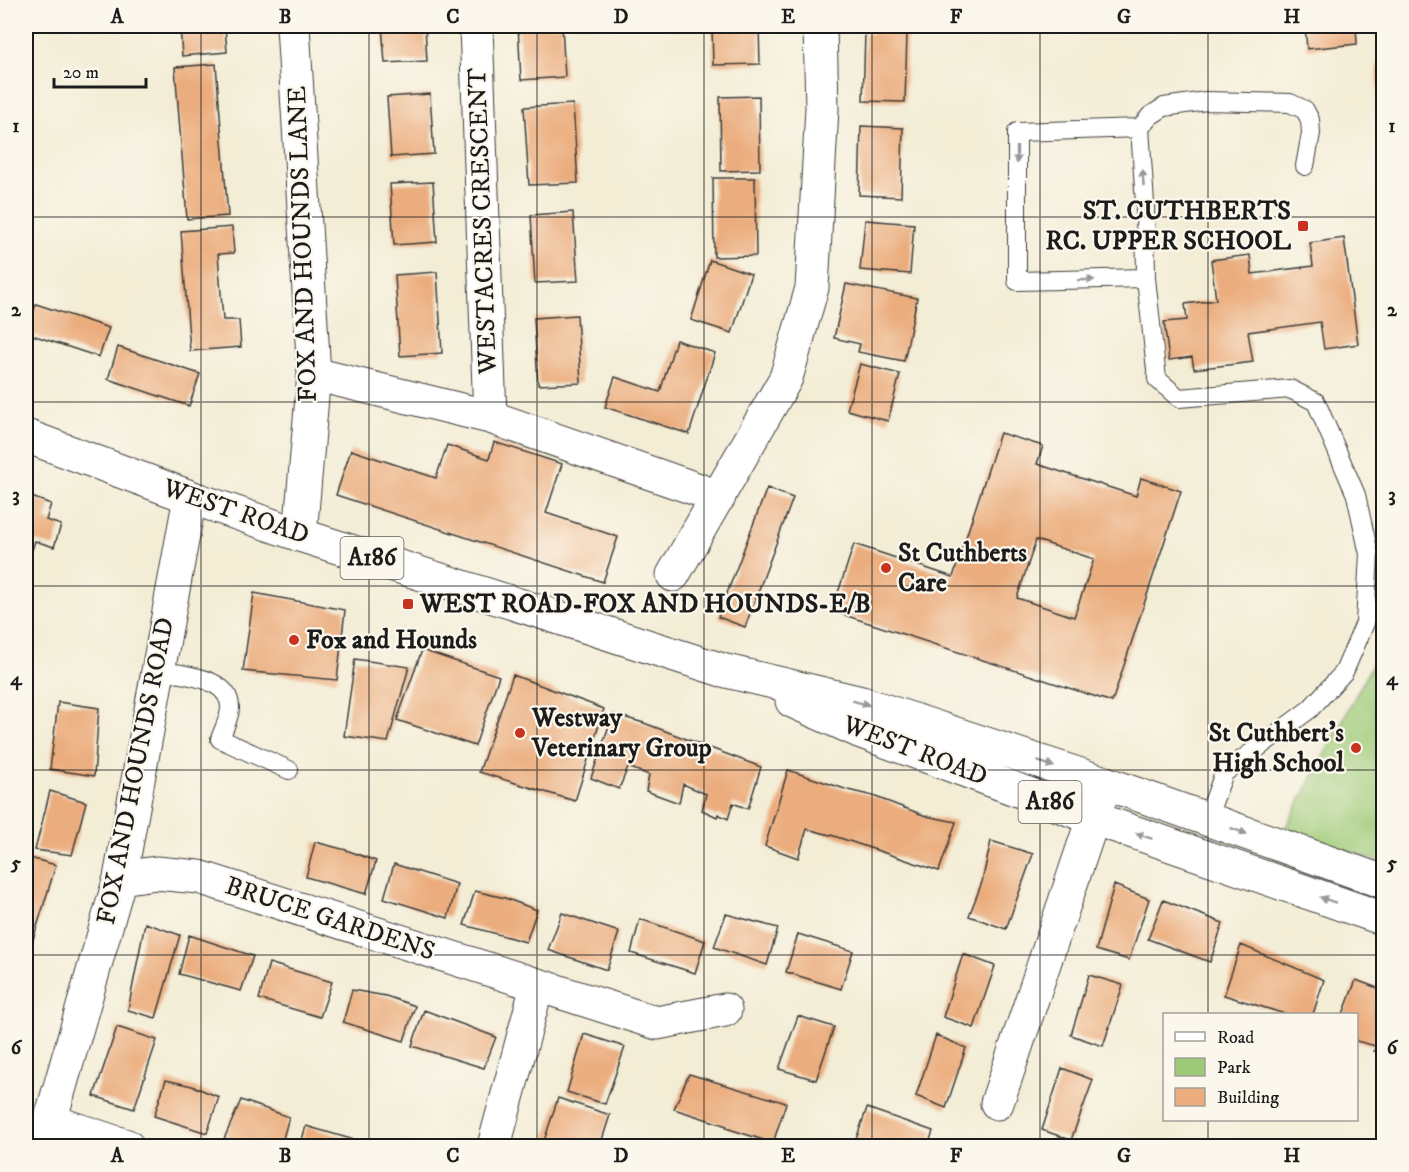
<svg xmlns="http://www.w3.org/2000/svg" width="1409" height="1172" font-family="'IM FELL DW Pica',serif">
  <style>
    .green { fill: #9eca77; stroke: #5d734a; stroke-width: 1.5 }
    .building { fill: #ebad7e; fill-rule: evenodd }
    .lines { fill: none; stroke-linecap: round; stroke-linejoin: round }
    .lane-casing { stroke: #3c3b38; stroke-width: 20 }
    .street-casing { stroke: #3c3b38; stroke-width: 35 }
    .primary-casing { stroke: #3c3b38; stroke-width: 35 }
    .lane { stroke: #fff; stroke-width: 18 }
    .street { stroke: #fff; stroke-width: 33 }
    .primary { stroke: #fff; stroke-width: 33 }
    .oneway { fill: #999 }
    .grid { fill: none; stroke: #1c1c1c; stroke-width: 1.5; stroke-opacity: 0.55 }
    .poi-dot { fill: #c8321e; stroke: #fbf7ec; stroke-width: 2 }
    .labels { text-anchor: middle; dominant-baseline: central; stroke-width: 4.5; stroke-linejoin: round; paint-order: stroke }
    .shield { fill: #fbf7ec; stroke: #5f5e5a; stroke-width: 1.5 }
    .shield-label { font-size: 24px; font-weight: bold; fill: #1c1c1c }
    .poi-label { font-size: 26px; font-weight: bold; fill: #1c1c1c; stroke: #fbf7ec; text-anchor: start }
    .street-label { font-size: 26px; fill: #1c1c1c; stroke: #fbf7ec }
    .neatline { fill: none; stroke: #1c1c1c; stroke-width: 2 }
    .grid-label { font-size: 20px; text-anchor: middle; font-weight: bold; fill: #1c1c1c }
  </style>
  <rect width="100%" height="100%" fill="#fbf7ec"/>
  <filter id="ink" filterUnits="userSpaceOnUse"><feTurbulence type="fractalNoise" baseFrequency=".0167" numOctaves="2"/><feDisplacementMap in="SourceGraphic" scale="12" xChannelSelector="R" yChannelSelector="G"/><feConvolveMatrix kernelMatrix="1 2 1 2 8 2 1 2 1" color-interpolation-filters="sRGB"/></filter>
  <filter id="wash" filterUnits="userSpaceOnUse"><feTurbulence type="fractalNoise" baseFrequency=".008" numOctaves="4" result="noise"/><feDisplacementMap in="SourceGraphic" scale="24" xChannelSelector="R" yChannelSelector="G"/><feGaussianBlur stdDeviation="1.35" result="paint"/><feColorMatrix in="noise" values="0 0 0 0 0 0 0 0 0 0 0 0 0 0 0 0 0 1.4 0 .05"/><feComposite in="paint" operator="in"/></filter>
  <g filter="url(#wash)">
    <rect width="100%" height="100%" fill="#f3edd6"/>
    <path class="green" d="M1383,632V863L1285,829L1371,667L1383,640Z"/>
    <g id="blocks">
      <path class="building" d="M180,26H225L227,52L182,56Z
        M382,26H425L427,61L385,63Z
        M518,26H562L565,77L521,80Z
        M712,26H759L760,64L713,65Z
        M1305,26H1356L1357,44L1307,49Z
        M865,33H907L905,102L863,101Z
        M216,64L228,216L187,219L175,67Z
        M1377,65H1383V121H1380Z
        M430,94L434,154L391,157L387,97Z
        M759,96L760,170L721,171L720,97Z
        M573,104L578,183L529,185L524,107Z
        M861,126L903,128L901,197L859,195Z
        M713,178H755L756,256L714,257Z
        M433,182L437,242L394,245L390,184Z
        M573,212L578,281L535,283L531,215Z
        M865,220L914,224L910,274L860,270Z
        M232,227L234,253L218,254L223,320H239L241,347L190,351L181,231Z
        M1344,238L1358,344L1324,349L1320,322L1248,332L1253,362L1194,369L1192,357L1169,360L1164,322L1187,320L1185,304L1216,300L1211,260L1250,255L1252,274L1313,266L1310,243Z
        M710,260L751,274L732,333L691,320Z
        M437,272L442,353L400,356L395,275Z
        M846,284L917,298L904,361L858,352L860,344L834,338Z
        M36,304L109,328L99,357L26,333Z
        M577,315L581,383L538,385L534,318Z
        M676,340L715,353L689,434L605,407L615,377L660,392Z
        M118,347L200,374L189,406L108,379Z
        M860,364L900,374L888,421L847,410Z
        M1000,433L1043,446L1037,464L1136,496L1141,478L1181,491L1112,702L832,611L854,544L953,577ZM1036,540L1094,559L1074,617L1017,598Z
        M494,442L562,464L546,513L618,537L603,582L336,495L351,450L436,478L447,445L489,459Z
        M767,488L793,498L745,627L718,617Z
        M26,495L51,504L46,520L61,525L54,547L35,541L26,568Z
        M254,593L345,610L337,680L243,671Z
        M422,650L499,676L475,746L397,720Z
        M355,659L409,667L388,742L344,736Z
        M513,675L604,709L575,801L479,772Z
        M58,702L99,708L94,776L50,769Z
        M613,714L644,723L761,767L748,809L733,803L728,819L718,814L717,817L702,810L706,794L683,784L679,803L646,791L649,775L628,767L619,789L591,778Z
        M788,770L848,790L873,796L926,816L956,822L939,871L834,836L807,829L798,858L765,846Z
        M50,791L86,802L72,855L35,850Z
        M991,841L1033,854L1006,929L969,916L982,882Z
        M315,842L346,850L376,861L366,894L306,877Z
        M26,857L56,865L32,943L26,942Z
        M394,864L457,884L448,918L384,898Z
        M1114,885L1149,899L1129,960L1096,950Z
        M475,891L505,898L537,910L526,942L464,925Z
        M1163,900L1223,923L1210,962L1148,939Z
        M562,913L619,932L607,970L548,950Z
        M726,914L778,928L767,965L714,947Z
        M640,919L705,941L695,973L631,953Z
        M145,923L180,935L156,1018L128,1010Z
        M798,934L853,951L841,989L786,972Z
        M189,935L253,956L241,991L179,974Z
        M1241,945L1324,980L1313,1014H1285L1224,995Z
        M963,954L995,966L974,1028L943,1017Z
        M269,963L332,982L320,1017L259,999Z
        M1089,975L1123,985L1103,1046L1071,1035Z
        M1356,980L1383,990V1054L1374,1051L1376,1046L1356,1041V1014H1343Z
        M352,990L386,996L415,1006L404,1041L343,1022Z
        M424,1010L496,1037L484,1068L412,1046Z
        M798,1016L834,1027L816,1080L779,1069Z
        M117,1027L157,1040L134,1109L94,1096Z
        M584,1034L625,1047L605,1104L567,1092Z
        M936,1035L966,1048L946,1108L916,1096Z
        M1062,1068L1093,1080L1071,1140L1042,1130Z
        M689,1074L786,1103L773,1143L726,1128L727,1126L674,1109Z
        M166,1080L192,1086L219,1097L207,1133L154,1116Z
        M558,1098L610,1115L600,1146H561L544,1141Z
        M241,1100L289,1117L281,1146H249L224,1139Z
        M867,1108L933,1131L928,1146L854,1145Z
        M306,1126L358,1141L357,1146H300Z"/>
    </g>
  </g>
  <g filter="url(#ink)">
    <use href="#blocks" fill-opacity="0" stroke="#3c3b38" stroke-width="1.5"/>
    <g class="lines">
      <g class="lane-casing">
        <path id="lane" d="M1140,128L1150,116L1164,107L1206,101L1290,103L1305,110L1310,120L1311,133L1305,166
          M1146,278L1017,281V132L1140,128L1145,204L1146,278L1157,379L1179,398L1290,389L1316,402L1356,495L1369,554L1365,623L1344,672L1310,709L1224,773L1207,819
          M157,670C180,675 230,676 230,708C230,717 223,730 220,739L289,770"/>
      </g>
      <g class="street-casing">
        <path id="street" d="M293,26L314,374L300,535
          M476,26L490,417
          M314,374L490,417L719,497
          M673,575L786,378L812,288L822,108L820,26
          M120,878L156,873L199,877L657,1023L725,1010
          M997,1103L1105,783
          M51,1121L127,1146
          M43,1146L120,878L190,497
          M494,1146L537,986"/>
      </g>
      <g class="primary-casing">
        <path id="primary" d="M26,436L190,497L300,535L722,670L862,703L1105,783L1384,882
          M792,701L859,731L1093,818L1384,919"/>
      </g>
      <use href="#lane" class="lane"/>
      <use href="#street" class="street"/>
      <use href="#primary" class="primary"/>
    </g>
    <defs><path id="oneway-solid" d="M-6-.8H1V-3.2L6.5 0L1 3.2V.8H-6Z" transform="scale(1.5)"/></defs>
    <g class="oneway">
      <use href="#oneway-solid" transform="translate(1017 155) rotate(90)"/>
      <use href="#oneway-solid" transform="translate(1143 178) rotate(-94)"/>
      <use href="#oneway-solid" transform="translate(1086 280) rotate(-1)"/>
      <use href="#oneway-solid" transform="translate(861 703) rotate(15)"/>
      <use href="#oneway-solid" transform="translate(1046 764) rotate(18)"/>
      <use href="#oneway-solid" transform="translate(1239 831) rotate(20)"/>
      <use href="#oneway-solid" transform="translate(1144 836) rotate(-161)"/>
      <use href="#oneway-solid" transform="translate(1328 900) rotate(-161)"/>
    </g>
  </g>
  <path class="grid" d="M201,26V1146M369,26V1146M537,26V1146M704,26V1146M872,26V1146M1040,26V1146M1208,26V1014M26,217H1384M26,402H1384M26,586H1384M26,770H1384M26,955H1384M1208,1120V1146"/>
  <g class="poi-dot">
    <rect x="1297" y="220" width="12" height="12" rx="3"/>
    <circle cx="886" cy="568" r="6"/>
    <rect x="402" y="598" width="12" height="12" rx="3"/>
    <circle cx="294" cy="640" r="6"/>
    <circle cx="520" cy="733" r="6"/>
    <circle cx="1356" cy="748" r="6"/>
  </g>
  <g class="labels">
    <g class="shield">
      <rect x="340.5" y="537" width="63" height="42" rx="4.5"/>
      <rect x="1018.5" y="781" width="63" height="42" rx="4.5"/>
    </g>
    <g class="shield-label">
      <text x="372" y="558">A186</text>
      <text x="1050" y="802">A186</text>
    </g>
    <g class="poi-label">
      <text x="1291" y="211" text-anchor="end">ST. CUTHBERTS<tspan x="1291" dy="30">RC. UPPER SCHOOL</tspan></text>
      <text x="898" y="553">St Cuthberts<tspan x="898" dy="30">Care</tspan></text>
      <text x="420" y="604">WEST ROAD-FOX AND HOUNDS-E/B</text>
      <text x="306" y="640">Fox and Hounds</text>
      <text x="532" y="718">Westway<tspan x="532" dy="30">Veterinary Group</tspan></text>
      <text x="1344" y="733" text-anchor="end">St Cuthbert's<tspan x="1344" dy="30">High School</tspan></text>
    </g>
    <g class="street-label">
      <text transform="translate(483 221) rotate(-92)">WESTACRES CRESCENT</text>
      <text transform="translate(303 244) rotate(-92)">FOX AND HOUNDS LANE</text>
      <text transform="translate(236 512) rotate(19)">WEST ROAD</text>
      <text transform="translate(915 751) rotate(21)">WEST ROAD</text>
      <text transform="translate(136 771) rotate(-79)">FOX AND HOUNDS ROAD</text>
      <text transform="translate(330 919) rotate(18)">BRUCE GARDENS</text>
    </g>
  </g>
  <rect width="1409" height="1172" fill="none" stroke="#fbf7ec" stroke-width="66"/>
  <rect x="1163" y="1013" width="195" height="108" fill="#fbf7ec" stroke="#a29f99" stroke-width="1.5"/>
  <rect x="1175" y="1032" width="30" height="9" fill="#ffffff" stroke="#a29f99" stroke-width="1.5"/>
  <text x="1217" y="1043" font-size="18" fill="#1c1c1c">Road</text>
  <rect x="1175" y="1058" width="30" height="18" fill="#9eca77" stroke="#a29f99" stroke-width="1.5"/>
  <text x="1217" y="1073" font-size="18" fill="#1c1c1c">Park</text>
  <rect x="1175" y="1088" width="30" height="18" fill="#ebad7e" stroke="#a29f99" stroke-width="1.5"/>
  <text x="1217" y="1103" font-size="18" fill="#1c1c1c">Building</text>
  <path d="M54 78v9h92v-9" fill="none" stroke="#1c1c1c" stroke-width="3"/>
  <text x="63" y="78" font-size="18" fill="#1c1c1c" stroke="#fbf7ec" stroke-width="4.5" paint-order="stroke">20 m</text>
  <rect x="33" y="33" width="1343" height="1106" class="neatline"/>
  <g class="grid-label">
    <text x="117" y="23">A</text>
    <text x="285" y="23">B</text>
    <text x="453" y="23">C</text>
    <text x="621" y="23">D</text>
    <text x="788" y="23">E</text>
    <text x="956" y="23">F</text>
    <text x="1124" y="23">G</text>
    <text x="1292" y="23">H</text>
    <text x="16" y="132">1</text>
    <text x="1392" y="132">1</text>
    <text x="16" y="316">2</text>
    <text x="1392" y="316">2</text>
    <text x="16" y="501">3</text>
    <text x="1392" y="501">3</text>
    <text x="16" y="685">4</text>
    <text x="1392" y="685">4</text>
    <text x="16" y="869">5</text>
    <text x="1392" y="869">5</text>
    <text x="16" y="1054">6</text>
    <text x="1392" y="1054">6</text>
    <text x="117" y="1162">A</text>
    <text x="285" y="1162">B</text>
    <text x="453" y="1162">C</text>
    <text x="621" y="1162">D</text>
    <text x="788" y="1162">E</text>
    <text x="956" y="1162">F</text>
    <text x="1124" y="1162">G</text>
    <text x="1292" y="1162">H</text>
  </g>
</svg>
